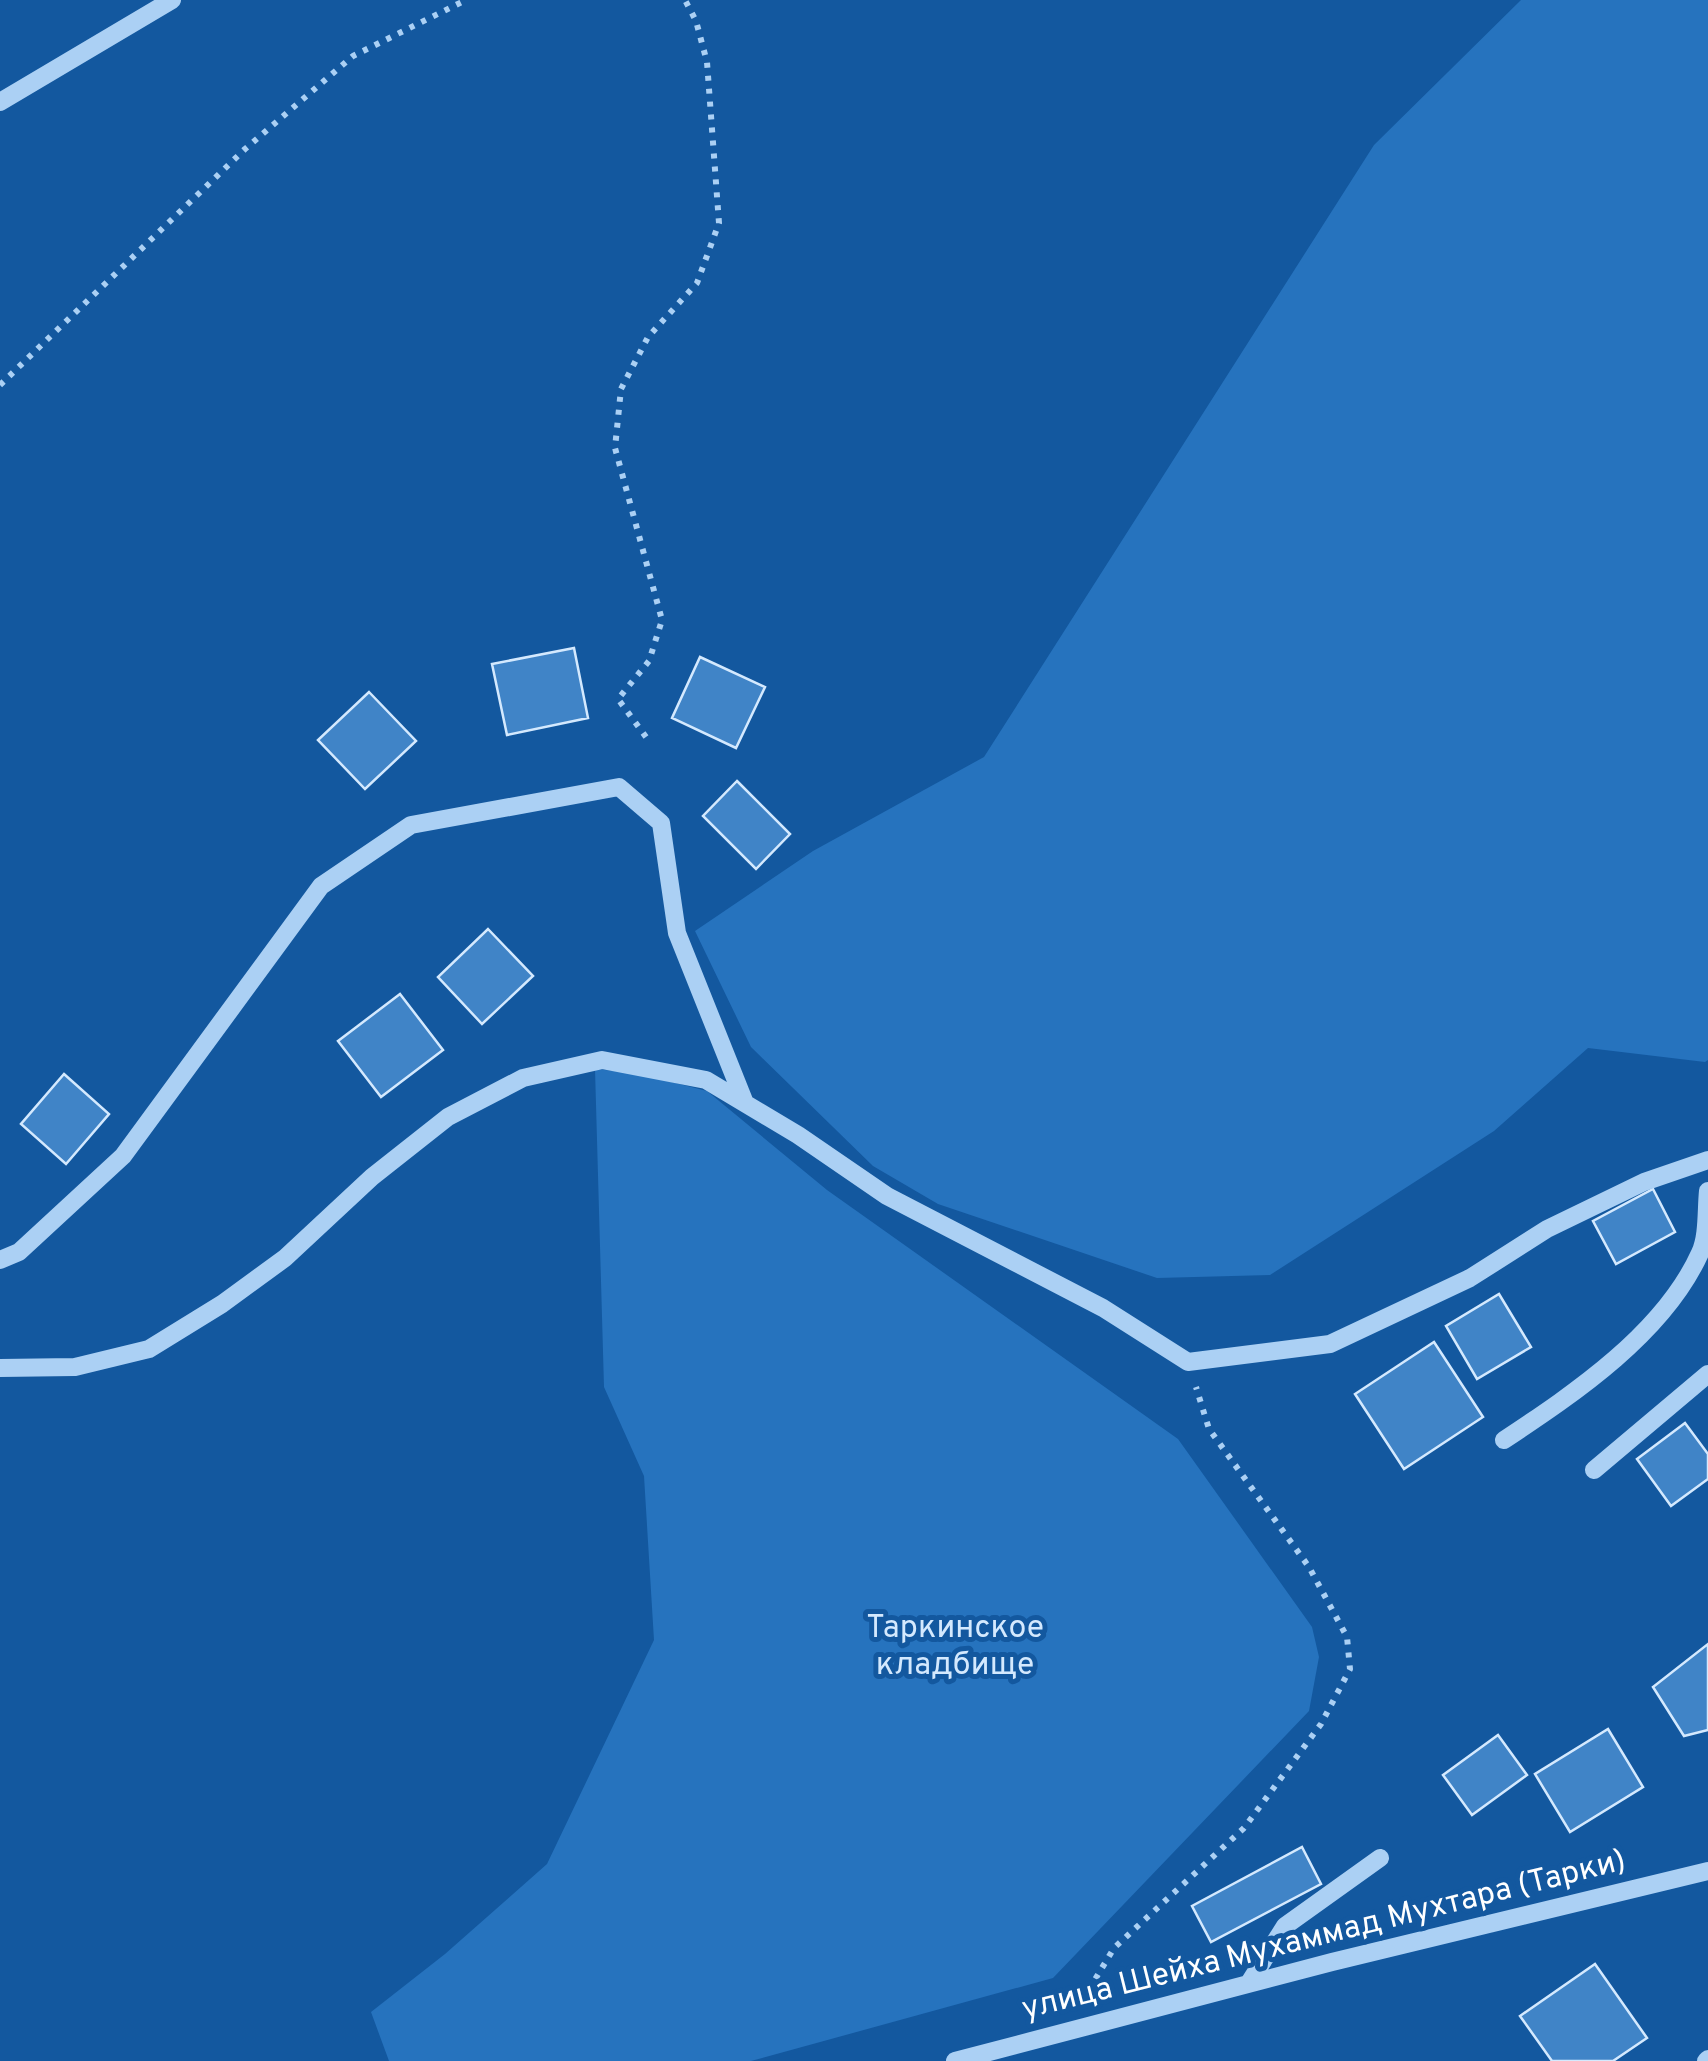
<svg xmlns="http://www.w3.org/2000/svg" width="1708" height="2061" font-family="Overpass,sans-serif">
  <style>
    .green { fill: #2673be }
    .building { fill: #4084c7; stroke: #d4e9fe; stroke-width: 2.5 }
    .lines { fill: none; stroke-linecap: round; stroke-linejoin: round }
    .path { stroke: #abd0f4; stroke-width: 6; stroke-dasharray: 5 8; stroke-linecap: butt }
    .minor { stroke: #abd0f4; stroke-width: 18 }
    .labels { text-anchor: middle; dominant-baseline: central; stroke-width: 10; stroke-linejoin: round; paint-order: stroke }
    .park-label { font-size: 32px; fill: #d4e9fe; stroke: #13589f }
    .street-label { font-size: 32px; fill: #fff; stroke: #13589f }
  </style>
  <rect width="100%" height="100%" fill="#13589f"/>
  <path class="green" d="M1521,0H1708V1060L1705,1062L1588,1048L1494,1131L1270,1275L1157,1278L938,1204L873,1166L751,1047L695,931L813,851L984,757L1374,145Z
    M595,1069L636,1073L707,1091L827,1190L1178,1439L1312,1627L1319,1657L1309,1711L1053,1978L751,2061H389L371,2012L445,1954L547,1864L654,1640L644,1476L604,1387Z"/>
  <path class="building" d="M574,648L588,718L507,735L492,664Z
    M700,657L765,687L736,748L672,718Z
    M369,692L416,741L365,789L318,740Z
    M737,781L790,834L756,869L703,816Z
    M488,929L533,976L482,1024L438,977Z
    M400,994L443,1050L381,1097L338,1041Z
    M64,1074L109,1114L66,1164L21,1124Z
    M1653,1189L1675,1232L1616,1264L1593,1221Z
    M1499,1294L1531,1347L1477,1379L1446,1326Z
    M1434,1342L1483,1417L1404,1469L1355,1394Z
    M1685,1423L1708,1454V1479L1671,1506L1637,1459Z
    M1708,1644V1730L1684,1736L1653,1687Z
    M1608,1729L1643,1787L1570,1832L1535,1774Z
    M1498,1735L1527,1775L1472,1815L1443,1775Z
    M1302,1847L1321,1884L1211,1942L1192,1906Z
    M1595,1964L1647,2038L1613,2061H1552L1520,2016Z"/>
  <g class="lines">
    <path class="path" d="M0,385L245,149L353,56L466,0
      M646,737L618,699L649,661L662,620L615,448L621,389L648,337L697,283L719,223L707,62L696,21L685,0
      M1082,2001L1114,1948L1244,1828L1321,1724L1350,1669L1347,1637L1309,1567L1209,1429L1196,1387"/>
    <path class="minor" d="M0,102L172,0
      M0,1260L19,1252L123,1156L321,886L411,825L619,787L661,823L677,933L745,1103
      M0,1368L75,1367L149,1349L222,1304L285,1258L372,1177L448,1117L523,1078L602,1060L706,1080L798,1135L887,1196L1103,1308L1188,1362L1330,1344L1470,1278L1547,1229L1644,1182L1708,1160
      M1504,1440C1575,1393 1664,1333 1700,1253C1708,1236 1706,1210 1708,1191
      M1594,1470L1708,1374
      M1249,1983L1285,1926L1380,1858
      M955,2061L1332,1962L1708,1871
      M1706,2061L1708,2059"/>
  </g>
  <g class="labels">
    <g class="park-label">
      <text x="955" y="1629">Таркинское<tspan x="955" dy="37">кладбище</tspan></text>
    </g>
    <g class="street-label">
      <text transform="translate(1324 1936) rotate(-14)">улица Шейха Мухаммад Мухтара (Тарки)</text>
    </g>
  </g>
</svg>
